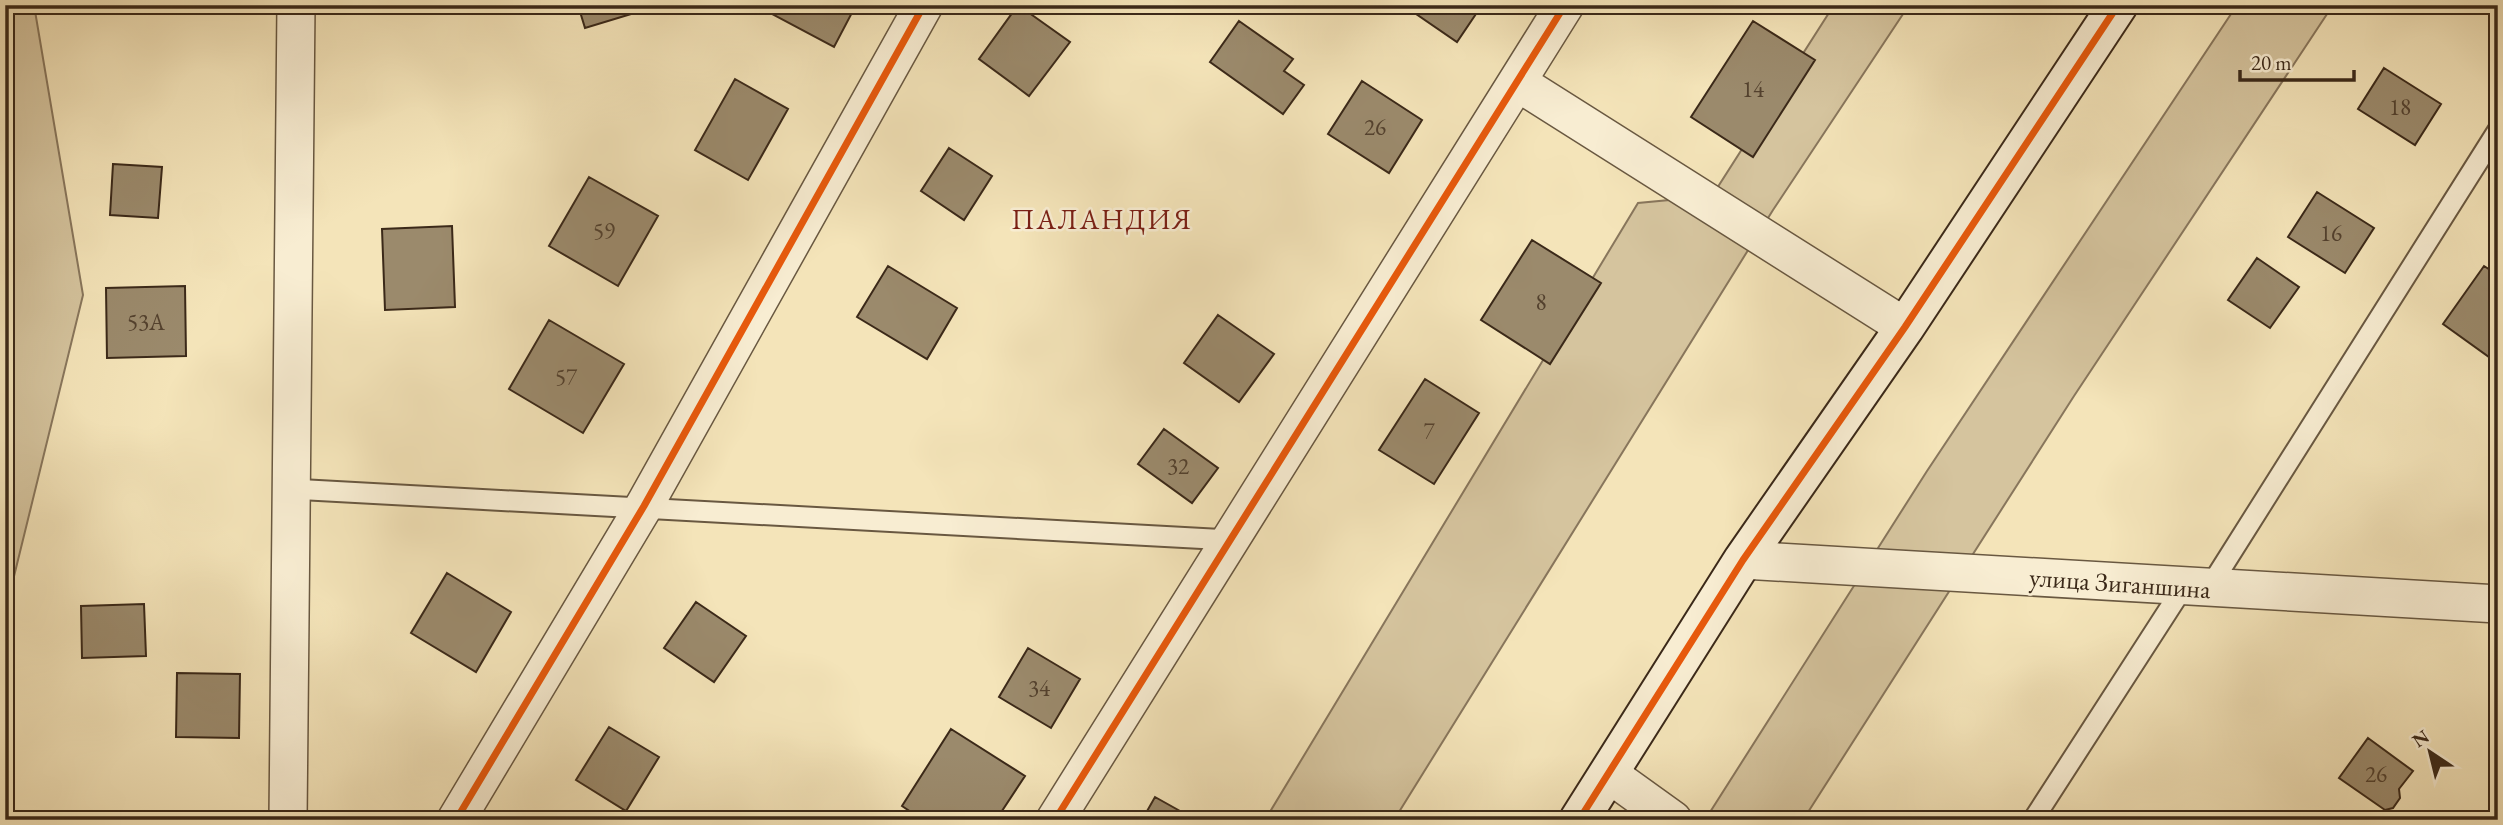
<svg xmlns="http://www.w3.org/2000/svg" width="2503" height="825" font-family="'EB Garamond',serif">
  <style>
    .green { fill: #d5c49e; stroke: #88765c; stroke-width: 2 }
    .building { fill: #9b8a6c; stroke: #3b2919; stroke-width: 2 }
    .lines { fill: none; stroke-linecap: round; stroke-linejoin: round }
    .lane-casing { stroke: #695841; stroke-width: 23 }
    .street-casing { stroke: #695841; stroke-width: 40 }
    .secondary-casing { stroke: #3b2919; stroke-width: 42 }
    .lane { stroke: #f8edd2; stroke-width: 19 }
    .street { stroke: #f8edd2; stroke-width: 37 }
    .secondary { stroke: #f8edd2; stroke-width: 38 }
    .cycleway-casing { stroke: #f8edd2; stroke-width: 11 }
    .cycleway { stroke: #e8590c; stroke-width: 7 }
    .labels { text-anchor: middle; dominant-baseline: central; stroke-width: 5; stroke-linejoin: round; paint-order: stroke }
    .number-label { font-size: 23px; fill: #53412e }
    .street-label { font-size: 26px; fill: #3b2919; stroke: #f8edd2 }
    .neighbourhood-label { font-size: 28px; letter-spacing: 2px; fill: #7a1f14; stroke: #f8edd2 }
  </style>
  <rect width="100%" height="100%" fill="#f4e4b9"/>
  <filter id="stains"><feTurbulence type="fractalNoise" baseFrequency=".00286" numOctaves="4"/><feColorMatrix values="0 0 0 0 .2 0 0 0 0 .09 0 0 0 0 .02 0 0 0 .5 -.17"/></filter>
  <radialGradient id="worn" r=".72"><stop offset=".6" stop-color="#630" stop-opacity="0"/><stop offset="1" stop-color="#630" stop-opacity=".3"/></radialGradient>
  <path class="green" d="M5,5H34L83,295L5,613Z
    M1834,5H1909L1773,210L1394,820H1265L1638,203L1712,196Z
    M2237,5H2333L2074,396L1803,820H1705L1927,471Z"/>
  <path class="building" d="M578,5H640L641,11L585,28Z
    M760,5H856L834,47L759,7Z
    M1018,5L1070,42L1029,96L979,59Z
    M1403,5H1482L1457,42Z
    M1239,21L1293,59L1284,71L1304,85L1283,114L1210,62Z
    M1753,21L1815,60L1753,157L1691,117Z
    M2384,68L2441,104L2415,145L2358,109Z
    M735,79L788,109L748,180L695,150Z
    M1362,81L1422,120L1389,173L1328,134Z
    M949,148L992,176L964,220L921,191Z
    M113,164L162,167L158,218L110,215Z
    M589,177L658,216L618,286L549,246Z
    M2317,192L2374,228L2345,273L2288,237Z
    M452,226L455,307L385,310L382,229Z
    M1532,240L1601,283L1550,364L1481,320Z
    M2257,258L2299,287L2270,328L2228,300Z
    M888,266L957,308L927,359L857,317Z
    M2484,266L2498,275V345L2489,357L2443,324Z
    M185,286L186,356L107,358L106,288Z
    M1218,315L1274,354L1239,402L1184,363Z
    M549,320L624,364L583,433L509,389Z
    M1425,379L1479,413L1434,484L1379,450Z
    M1164,429L1218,468L1192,503L1138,464Z
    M447,573L511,612L476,672L411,633Z
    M696,602L746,636L714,682L664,648Z
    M144,604L146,656L82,658L81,606Z
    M1028,648L1080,679L1051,728L999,697Z
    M177,673L240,674L239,738L176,737Z
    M609,727L659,757L626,811L576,780Z
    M951,729L1025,776L996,820H923L902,806Z
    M2368,738L2413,771L2399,789L2400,798L2393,808L2385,810L2339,778Z
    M1155,797L1196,820H1142Z"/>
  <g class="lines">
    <g class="lane-casing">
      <path id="lane" d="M291,489L1230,540
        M2209,588L2498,130
        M2033,820L2184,586"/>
    </g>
    <g class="street-casing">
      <path id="street" d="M1517,82L1905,327
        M1743,560L2498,604
        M1609,774L1673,820
        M288,820L296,5
        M456,820L644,506L924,5
        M1055,820L1565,5"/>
    </g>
    <g class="secondary-casing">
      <path id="secondary" d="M1579,820L1743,560L1905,327L2118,5"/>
    </g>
    <use href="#lane" class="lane"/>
    <use href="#street" class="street"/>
    <use href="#secondary" class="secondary"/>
    <g class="cycleway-casing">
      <path id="cycleway" d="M456,820L644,506L924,5
        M1055,820L1565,5
        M1579,820L1743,560L1905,327L2118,5"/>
    </g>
    <use href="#cycleway" class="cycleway"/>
  </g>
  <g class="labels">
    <g class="number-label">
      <text x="1753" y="89">14</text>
      <text x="2400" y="107">18</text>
      <text x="1375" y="127">26</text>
      <text x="604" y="231">59</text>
      <text x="2331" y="233">16</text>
      <text x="1541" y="302">8</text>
      <text x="146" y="322">53А</text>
      <text x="566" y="377">57</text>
      <text x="1429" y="431">7</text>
      <text x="1178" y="466">32</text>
      <text x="1039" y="688">34</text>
      <text x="2376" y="774">26</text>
    </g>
    <g class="street-label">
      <text transform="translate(2120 583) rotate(4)">улица Зиганшина</text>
    </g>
    <g class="neighbourhood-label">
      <text x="1102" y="219">ПАЛАНДИЯ</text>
    </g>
  </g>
  <rect width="2503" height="825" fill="none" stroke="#f4e4b9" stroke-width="28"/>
  <rect x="7" y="7" width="2489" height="811" fill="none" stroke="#3b2919" stroke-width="3.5"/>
  <rect x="14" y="14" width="2475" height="797" fill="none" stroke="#3b2919" stroke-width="2"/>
  <g transform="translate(2430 752) rotate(325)" stroke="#f8edd2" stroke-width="5" paint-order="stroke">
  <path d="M0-5L12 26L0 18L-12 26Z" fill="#3b2919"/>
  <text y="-10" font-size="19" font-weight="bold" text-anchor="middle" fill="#3b2919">N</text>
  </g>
  <path d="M2240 70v10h114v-10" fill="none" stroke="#3b2919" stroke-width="3.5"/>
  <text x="2251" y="70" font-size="21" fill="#3b2919" stroke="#f8edd2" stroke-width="5" paint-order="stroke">20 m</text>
  <rect width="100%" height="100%" filter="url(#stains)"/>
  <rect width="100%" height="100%" fill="url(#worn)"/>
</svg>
